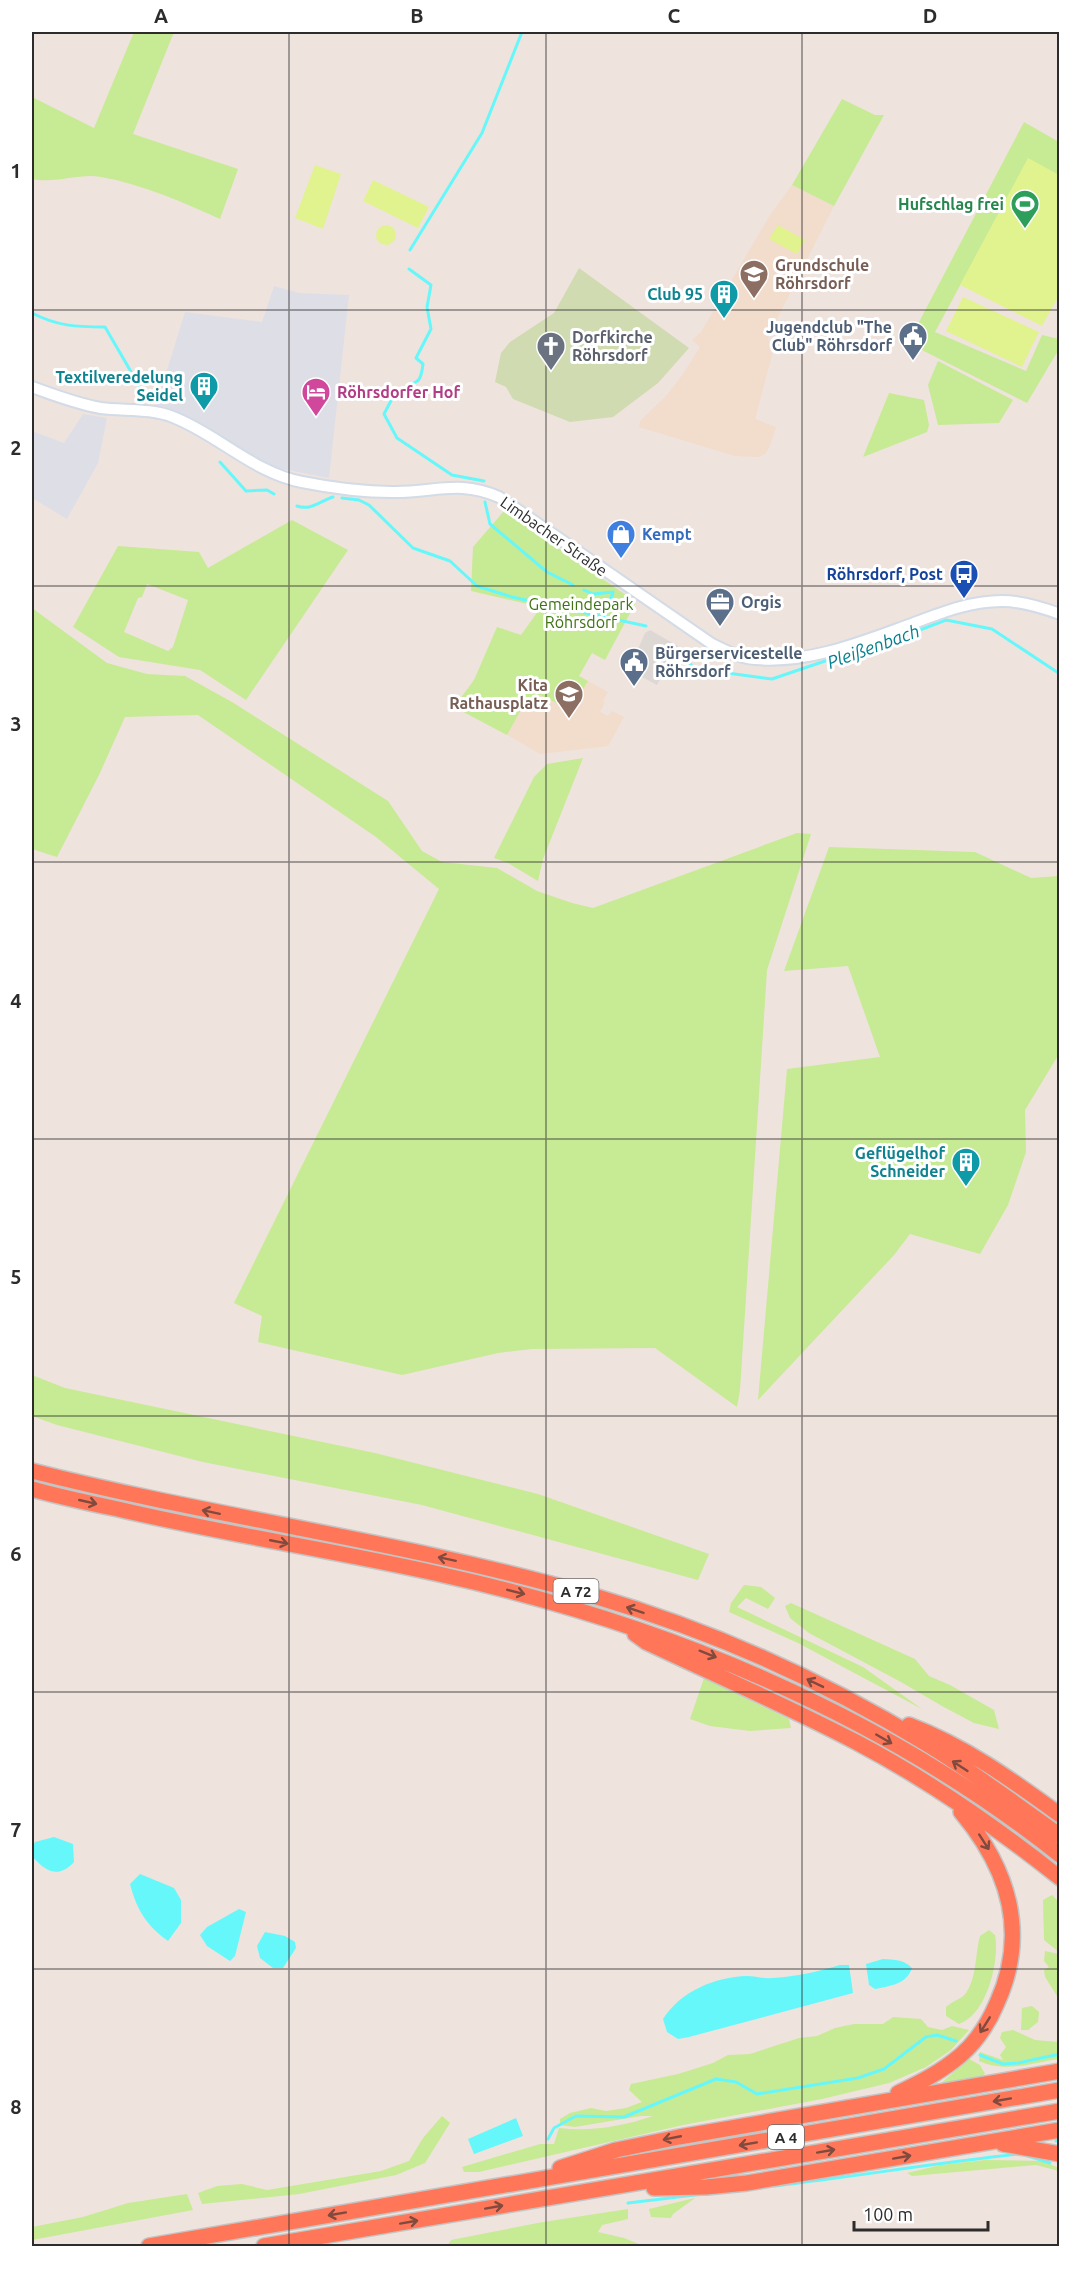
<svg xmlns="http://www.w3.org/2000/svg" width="1091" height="2278" font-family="Ubuntu,sans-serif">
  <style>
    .industrial { fill: #dedee7 }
    .education { fill: #f2dccb }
    .green { fill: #c7ea94; fill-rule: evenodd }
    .cemetery { fill: #d0dbb2 }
    .pitch { fill: #e1f38f }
    .plaza { fill: #ded8d5 }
    .water { fill: #66f7fb }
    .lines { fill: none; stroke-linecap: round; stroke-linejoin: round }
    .stream { stroke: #66f7fb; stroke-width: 3 }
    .minor-casing { stroke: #d2dbe6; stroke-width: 14 }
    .highway-casing { stroke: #c4c4c4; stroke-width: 18 }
    .minor { stroke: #fff; stroke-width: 10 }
    .highway { stroke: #ff7758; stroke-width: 15 }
    .oneway { stroke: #804a3e }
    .grid { fill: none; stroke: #2c2c2c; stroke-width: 1.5; stroke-opacity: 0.55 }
    .labels { text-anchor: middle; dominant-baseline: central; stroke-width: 6; stroke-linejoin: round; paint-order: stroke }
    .shield { fill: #fff; stroke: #6b6b6b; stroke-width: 1.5 }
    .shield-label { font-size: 15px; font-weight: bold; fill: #2c2c2c }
    .leisure-label { font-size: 16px; font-weight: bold; fill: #27864d; stroke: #fff; text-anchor: end }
    .education-label { font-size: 16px; font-weight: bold; fill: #785e54; stroke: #fff; text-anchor: start }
    .culture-label { font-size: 16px; font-weight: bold; fill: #0d838f; stroke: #fff; text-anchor: end }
    .service-label { font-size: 16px; font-weight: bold; fill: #4e5e75; stroke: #fff; text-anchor: start }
    .worship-label { font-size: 16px; font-weight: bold; fill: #5b616d; stroke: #fff; text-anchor: start }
    .hotel-label { font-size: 16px; font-weight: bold; fill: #b23c85; stroke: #fff; text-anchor: start }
    .shop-label { font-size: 16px; font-weight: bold; fill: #366cbe; stroke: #fff; text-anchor: start }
    .street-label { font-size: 16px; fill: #2c2c2c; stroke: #fff }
    .transit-label { font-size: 16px; font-weight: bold; fill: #164399; stroke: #fff; text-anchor: end }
    .park-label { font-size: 16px; fill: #3e7213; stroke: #fff }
    .water-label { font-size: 18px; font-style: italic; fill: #037f8d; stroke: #fff }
    .neatline { fill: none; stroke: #2c2c2c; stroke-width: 2 }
    .grid-label { font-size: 20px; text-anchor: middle; font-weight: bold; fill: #2c2c2c }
  </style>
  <rect width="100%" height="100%" fill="#efe3dd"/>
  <path class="industrial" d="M274,286L299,293L349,295L329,478L257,464L154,412L185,312L262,322Z
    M83,414L107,418L98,463L67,519L32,498V431L64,443Z"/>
  <path class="education" d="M792,185L834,206L768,337L772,355L755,419L776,427L769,448L765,454L758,457L735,456L639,427L640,421L666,396L683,374L700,347L692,340L701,332L770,215Z
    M588,681L608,692L603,701L605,702L600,712L608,716L612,711L624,717L608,746L540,754L507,735L526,700L540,695L571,710Z"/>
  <path class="green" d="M134,32H174L133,134L238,169L220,219C182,202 142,184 101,177C80,173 56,184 32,179V97L94,128Z
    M842,99L875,115H884L834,206L792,185Z
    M1024,122L1059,142V175L1028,159L935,332L1026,371L1042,335L1059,339V349L1027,403L908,343Z
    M938,361L1013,400L999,423L938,425L928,385Z
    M889,393L924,400L929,425L927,432L863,457Z
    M504,511L636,602L605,660L592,653L579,676L588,681L571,710L540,695L527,699L507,735L454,707L474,680L497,627L521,635L541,607L471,591L473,547Z
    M292,520L348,550L246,700L200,670L119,657L73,627L118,546L199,552L208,568ZM147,584L188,600L173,647L168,651L124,632L138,598L142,597Z
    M32,608L107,663L147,674L185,676L232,702L388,801L422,851L442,862L497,868L537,891L572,903L593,908L797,833L811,834L767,970L740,1390L737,1407L655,1348L532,1349L498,1353L402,1375L258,1342L262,1316L234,1303L439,889L376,837L198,715L125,717L99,775L57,857L32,849Z
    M583,758L543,859L538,881L508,863L494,858L534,777L547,764Z
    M829,847L975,852L1031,878L1059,876V1054L1025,1110L1026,1152L1008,1205L980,1254L910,1234L894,1255L758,1400L787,1069L880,1057L848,966L784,971Z
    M32,1375L65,1388L375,1453L538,1494L709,1554L698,1580L422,1505L203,1462L57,1425L32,1416Z
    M744,1585L761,1587L775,1598L768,1609L746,1598L737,1607L863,1667L922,1709L798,1643L729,1612L731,1603Z
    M791,1603L915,1659L929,1676L950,1685L994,1710L999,1729L974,1723L942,1706L901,1682L809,1633L790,1618L785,1606Z
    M704,1678L789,1719L791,1728L750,1731L710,1726L690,1719Z
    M1052,1895L1059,1902V1952L1044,1940L1043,1900Z
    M989,1930L995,1935C1000,1960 987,2015 959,2024L946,2016V2007C952,2001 962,1999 966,1993C977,1977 975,1954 980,1936Z
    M1045,1951L1059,1954V1999L1045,1977L1044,1970L1049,1967L1044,1961Z
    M1032,2006L1039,2012L1038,2022L1028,2030H1021L1022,2008Z
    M893,2017L921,2019L928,2027L942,2030L952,2026L969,2030L951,2050L926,2067L889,2083L822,2099L683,2125L479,2172H464L462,2167L540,2144H554L559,2128C591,2132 623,2126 653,2116H641L575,2127L560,2125V2119L570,2113L591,2108L606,2111L626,2108L642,2102L629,2090L631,2084L678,2074L713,2063L728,2055L750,2054L799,2038L817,2036L835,2028L854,2024H883Z
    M1013,2030L1035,2040L1059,2042V2059C1030,2063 1007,2073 979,2061L980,2052L1003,2060L1000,2055L1006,2047L1000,2038L1002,2032Z
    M969,2059L980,2065L985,2074L978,2078L940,2084Z
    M442,2116L450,2123L425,2163L396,2175L299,2194L202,2204L198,2193L217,2186L242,2184L267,2190L381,2171L409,2161L423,2138Z
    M985,2160L1042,2161L1059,2168V2171L1036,2165L912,2176L907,2173L941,2165Z
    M187,2194L193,2210L32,2240V2227L83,2217L128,2203Z
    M695,2198L673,2214L671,2218L651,2217L649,2209Z
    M628,2209V2219L602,2225L598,2232L624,2238L644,2246H447L451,2240L543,2222Z"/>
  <path class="cemetery" d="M579,268L689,348L658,383L613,417L570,422L513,399L506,387L495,382L501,353L510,342L554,313Z"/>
  <path class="pitch" d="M1028,158L1059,175V295L1042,326L960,285Z
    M315,165L341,174L323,229L295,218Z
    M373,180L429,207L418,228L363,201Z
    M778,225L805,240L797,254L769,239Z
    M376 235a10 10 0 1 1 20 0a10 10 0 1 1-20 0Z
    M963,297L1039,332L1022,367L946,331Z"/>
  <path class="plaza" d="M650,630L678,646L657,685L629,670L645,633Z"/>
  <path class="water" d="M54,1837L73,1844L74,1862C58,1879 46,1872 32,1856V1848L35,1842Z
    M140,1874L174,1888L181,1900V1923L168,1941C146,1925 137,1910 130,1884Z
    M239,1909L246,1912L235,1956L230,1961L207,1946L200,1935L207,1927Z
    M265,1932L285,1936L295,1942L296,1948L283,1968H273L260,1958L257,1946Z
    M883,1959C895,1960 903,1959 912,1968C907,1984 890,1986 875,1989L869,1985L866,1964Z
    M840,1965H849L853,1993L689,2037L678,2039L667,2032L663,2019C681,1991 715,1977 747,1976C755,1976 763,1979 771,1978C794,1977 817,1972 840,1965Z
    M516,2118L523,2136L474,2154L468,2139Z"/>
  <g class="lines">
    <path class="stream" d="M410,250L482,133L522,32
      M409,269L431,285L427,307L431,329L416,358L423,364C420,388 416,379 400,390C393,394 388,407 384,414L397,438L452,475L484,481
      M32,313C57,326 76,327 105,327L144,394
      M220,462L246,491L267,490L274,494
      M342,498L359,500L369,505L413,548L450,561L477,586L512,597L646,626
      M485,502L490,524L547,572L573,585
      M297,506C311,511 320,501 333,497
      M584,590L593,594L613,592L610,602L605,608V618
      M683,654L696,672L710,675L720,672L772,679L828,660L871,651L912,633L946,620L992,629L1060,674
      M980,2055L1003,2064L1018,2063L1060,2054
      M548,2139L554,2128L576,2116L624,2117L716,2079L736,2082L757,2094L858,2078L884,2069L926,2037L937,2035L956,2041
      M1056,2141H1060
      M1028,2156L1050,2163
      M775,2186C857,2176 937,2163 1019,2154
      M628,2203L703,2194"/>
    <g class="minor-casing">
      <path id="minor" d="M32,387C54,395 77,404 101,408C125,411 150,408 173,417C217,434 254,473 302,482C332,488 362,492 392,492C433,493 459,479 499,497L712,644C726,651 740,658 755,659C810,664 864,641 914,623C943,612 971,601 1002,601C1022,601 1041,607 1060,614"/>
    </g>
    <g class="highway-casing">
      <path id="highway" d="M32,1471C218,1518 409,1542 594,1596C710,1630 824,1681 927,1744C973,1772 1016,1804 1060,1836
        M32,1489C60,1497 89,1503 118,1509C224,1534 332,1550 439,1574C662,1623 879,1712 1060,1855
        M635,1634L646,1642C716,1675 787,1706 856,1742C928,1780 996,1827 1060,1878
        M909,1725C965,1746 1012,1780 1060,1815
        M898,2093C921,2082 941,2072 961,2055C977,2041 989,2022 997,2003C1029,1933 1008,1868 961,1812
        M1003,2144L1060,2154
        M560,2168L616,2150L679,2137L1060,2071
        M654,2188L706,2187L747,2183L1060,2130
        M149,2246L1060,2090
        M264,2246L1060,2111"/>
    </g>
    <use href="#minor" class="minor"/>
    <use href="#highway" class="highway"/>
  </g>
  <defs><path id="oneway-shaft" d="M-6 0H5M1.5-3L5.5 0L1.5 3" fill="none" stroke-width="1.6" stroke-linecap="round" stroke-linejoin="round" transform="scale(1.5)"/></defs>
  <g class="oneway">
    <use href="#oneway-shaft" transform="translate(88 1502) rotate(13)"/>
    <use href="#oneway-shaft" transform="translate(211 1512) rotate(-168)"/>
    <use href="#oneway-shaft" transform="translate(279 1542) rotate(11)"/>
    <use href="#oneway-shaft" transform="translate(447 1559) rotate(-168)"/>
    <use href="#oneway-shaft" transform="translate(516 1592) rotate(14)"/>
    <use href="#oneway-shaft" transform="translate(635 1610) rotate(-161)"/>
    <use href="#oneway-shaft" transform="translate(708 1654) rotate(22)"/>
    <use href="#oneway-shaft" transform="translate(815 1683) rotate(-154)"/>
    <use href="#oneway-shaft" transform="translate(884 1739) rotate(30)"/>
    <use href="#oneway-shaft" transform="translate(960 1766) rotate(-147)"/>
    <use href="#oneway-shaft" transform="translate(984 1842) rotate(57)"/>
    <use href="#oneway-shaft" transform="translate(985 2025) rotate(122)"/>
    <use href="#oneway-shaft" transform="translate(1002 2100) rotate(170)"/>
    <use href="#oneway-shaft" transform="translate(672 2138) rotate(169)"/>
    <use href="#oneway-shaft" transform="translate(748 2144) rotate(170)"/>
    <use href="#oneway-shaft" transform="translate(826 2151) rotate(-10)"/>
    <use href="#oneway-shaft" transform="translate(902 2157) rotate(-10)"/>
    <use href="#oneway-shaft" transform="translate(494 2207) rotate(-10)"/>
    <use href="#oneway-shaft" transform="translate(337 2214) rotate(170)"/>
    <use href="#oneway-shaft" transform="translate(409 2222) rotate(-10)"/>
  </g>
  <path class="grid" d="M289,32V2246M546,32V2246M802,32V2246M32,310H1060M32,586H1060M32,862H1060M32,1139H1060M32,1416H1060M32,1692H1060M32,1969H1060"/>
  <defs>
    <g id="stadium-pin" transform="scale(1.5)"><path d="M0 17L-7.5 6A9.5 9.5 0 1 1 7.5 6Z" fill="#2e9e5b" stroke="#fff"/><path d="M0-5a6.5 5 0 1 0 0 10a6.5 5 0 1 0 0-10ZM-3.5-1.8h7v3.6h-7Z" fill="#fff"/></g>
    <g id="school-pin" transform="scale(1.5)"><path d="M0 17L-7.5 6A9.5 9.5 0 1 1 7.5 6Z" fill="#8d6e63" stroke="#fff"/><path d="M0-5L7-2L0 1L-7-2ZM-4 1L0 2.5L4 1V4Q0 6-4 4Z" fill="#fff"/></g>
    <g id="building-pin" transform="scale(1.5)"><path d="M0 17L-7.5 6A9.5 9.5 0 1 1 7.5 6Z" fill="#0f9aa8" stroke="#fff"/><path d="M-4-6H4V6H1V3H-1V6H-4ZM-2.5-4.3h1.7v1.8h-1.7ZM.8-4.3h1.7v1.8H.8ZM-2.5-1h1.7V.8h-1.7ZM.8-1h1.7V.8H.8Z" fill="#fff"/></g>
    <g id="civic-pin" transform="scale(1.5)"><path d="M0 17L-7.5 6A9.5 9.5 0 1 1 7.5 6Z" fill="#5c6f8a" stroke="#fff"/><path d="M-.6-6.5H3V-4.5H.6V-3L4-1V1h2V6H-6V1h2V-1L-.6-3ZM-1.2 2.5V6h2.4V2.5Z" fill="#fff"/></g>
    <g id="church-pin" transform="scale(1.5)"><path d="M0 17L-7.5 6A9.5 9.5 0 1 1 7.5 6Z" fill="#6b7280" stroke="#fff"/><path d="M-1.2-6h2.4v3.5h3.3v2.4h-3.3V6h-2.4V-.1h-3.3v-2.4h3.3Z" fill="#fff"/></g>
    <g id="hotel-pin" transform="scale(1.5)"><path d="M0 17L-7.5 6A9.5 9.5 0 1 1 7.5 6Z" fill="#d1479c" stroke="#fff"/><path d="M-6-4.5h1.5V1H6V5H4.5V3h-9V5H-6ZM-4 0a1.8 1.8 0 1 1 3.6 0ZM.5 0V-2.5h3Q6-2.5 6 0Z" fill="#fff"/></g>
    <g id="shop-pin" transform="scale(1.5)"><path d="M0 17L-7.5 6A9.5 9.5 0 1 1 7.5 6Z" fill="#3f7fe0" stroke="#fff"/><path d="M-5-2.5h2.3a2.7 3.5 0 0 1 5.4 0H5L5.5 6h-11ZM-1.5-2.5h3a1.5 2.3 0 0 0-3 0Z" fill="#fff"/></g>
    <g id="bus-pin" transform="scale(1.5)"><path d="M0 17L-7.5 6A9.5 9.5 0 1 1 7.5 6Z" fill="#1a4fb4" stroke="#fff"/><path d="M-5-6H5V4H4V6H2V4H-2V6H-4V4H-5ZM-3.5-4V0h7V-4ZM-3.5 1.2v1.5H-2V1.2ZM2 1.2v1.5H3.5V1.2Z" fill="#fff"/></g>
    <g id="office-pin" transform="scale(1.5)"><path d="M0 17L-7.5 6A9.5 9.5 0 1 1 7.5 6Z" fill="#5c6f8a" stroke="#fff"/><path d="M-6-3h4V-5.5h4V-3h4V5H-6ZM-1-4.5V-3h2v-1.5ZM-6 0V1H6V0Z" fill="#fff"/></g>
  </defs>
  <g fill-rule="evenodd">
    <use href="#stadium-pin" x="1025" y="204"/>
    <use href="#school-pin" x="754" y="274"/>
    <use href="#building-pin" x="724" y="294"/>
    <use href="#civic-pin" x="913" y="336"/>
    <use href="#church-pin" x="551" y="346"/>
    <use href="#building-pin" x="204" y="386"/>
    <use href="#hotel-pin" x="316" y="392"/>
    <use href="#shop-pin" x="621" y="534"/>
    <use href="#bus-pin" x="964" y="574"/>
    <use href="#office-pin" x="720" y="602"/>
    <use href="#civic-pin" x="634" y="662"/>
    <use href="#school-pin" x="569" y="694"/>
    <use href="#building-pin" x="966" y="1162"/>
  </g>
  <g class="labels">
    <g class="shield">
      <rect x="553.5" y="1579" width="45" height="24" rx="4.5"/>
      <rect x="768" y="2125" width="36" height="24" rx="4.5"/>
    </g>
    <g class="shield-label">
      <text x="576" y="1591">A 72</text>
      <text x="786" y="2137">A 4</text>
    </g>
    <g class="leisure-label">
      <text x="1004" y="204">Hufschlag frei</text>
    </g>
    <g class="education-label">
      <text x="775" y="265">Grundschule<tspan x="775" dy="18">Röhrsdorf</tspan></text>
      <text x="548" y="685" text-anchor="end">Kita<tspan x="548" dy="18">Rathausplatz</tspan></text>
    </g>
    <g class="culture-label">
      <text x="703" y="294">Club 95</text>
      <text x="183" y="377">Textilveredelung<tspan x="183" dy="18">Seidel</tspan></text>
      <text x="945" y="1153">Geflügelhof<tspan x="945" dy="18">Schneider</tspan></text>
    </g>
    <g class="service-label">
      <text x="892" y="327" text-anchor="end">Jugendclub "The<tspan x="892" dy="18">Club" Röhrsdorf</tspan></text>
      <text x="741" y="602">Orgis</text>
      <text x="655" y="653">Bürgerservicestelle<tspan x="655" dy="18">Röhrsdorf</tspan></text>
    </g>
    <g class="worship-label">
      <text x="572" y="337">Dorfkirche<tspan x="572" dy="18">Röhrsdorf</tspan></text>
    </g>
    <g class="hotel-label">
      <text x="337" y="392">Röhrsdorfer Hof</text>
    </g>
    <g class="shop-label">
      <text x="642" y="534">Kempt</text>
    </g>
    <g class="street-label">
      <text transform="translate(554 536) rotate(35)">Limbacher Straße</text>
    </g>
    <g class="transit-label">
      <text x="943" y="574">Röhrsdorf, Post</text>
    </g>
    <g class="park-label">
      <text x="581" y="604">Gemeindepark<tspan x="581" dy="18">Röhrsdorf</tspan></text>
    </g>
    <g class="water-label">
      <text transform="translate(873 646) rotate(-20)">Pleißenbach</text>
    </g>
  </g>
  <rect width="1091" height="2278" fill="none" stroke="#ffffff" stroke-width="66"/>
  <path d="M854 2221v9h134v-9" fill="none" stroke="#2c2c2c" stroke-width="3"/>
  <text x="863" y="2221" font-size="18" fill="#2c2c2c" stroke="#ffffff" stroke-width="4.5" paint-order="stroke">100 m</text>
  <rect x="33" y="33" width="1025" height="2212" class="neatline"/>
  <g class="grid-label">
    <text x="161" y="23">A</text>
    <text x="417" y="23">B</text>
    <text x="674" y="23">C</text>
    <text x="930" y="23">D</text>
    <text x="16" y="178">1</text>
    <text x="16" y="455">2</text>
    <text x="16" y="731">3</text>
    <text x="16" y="1008">4</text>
    <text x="16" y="1284">5</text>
    <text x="16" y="1561">6</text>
    <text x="16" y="1837">7</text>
    <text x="16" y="2114">8</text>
  </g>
</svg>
